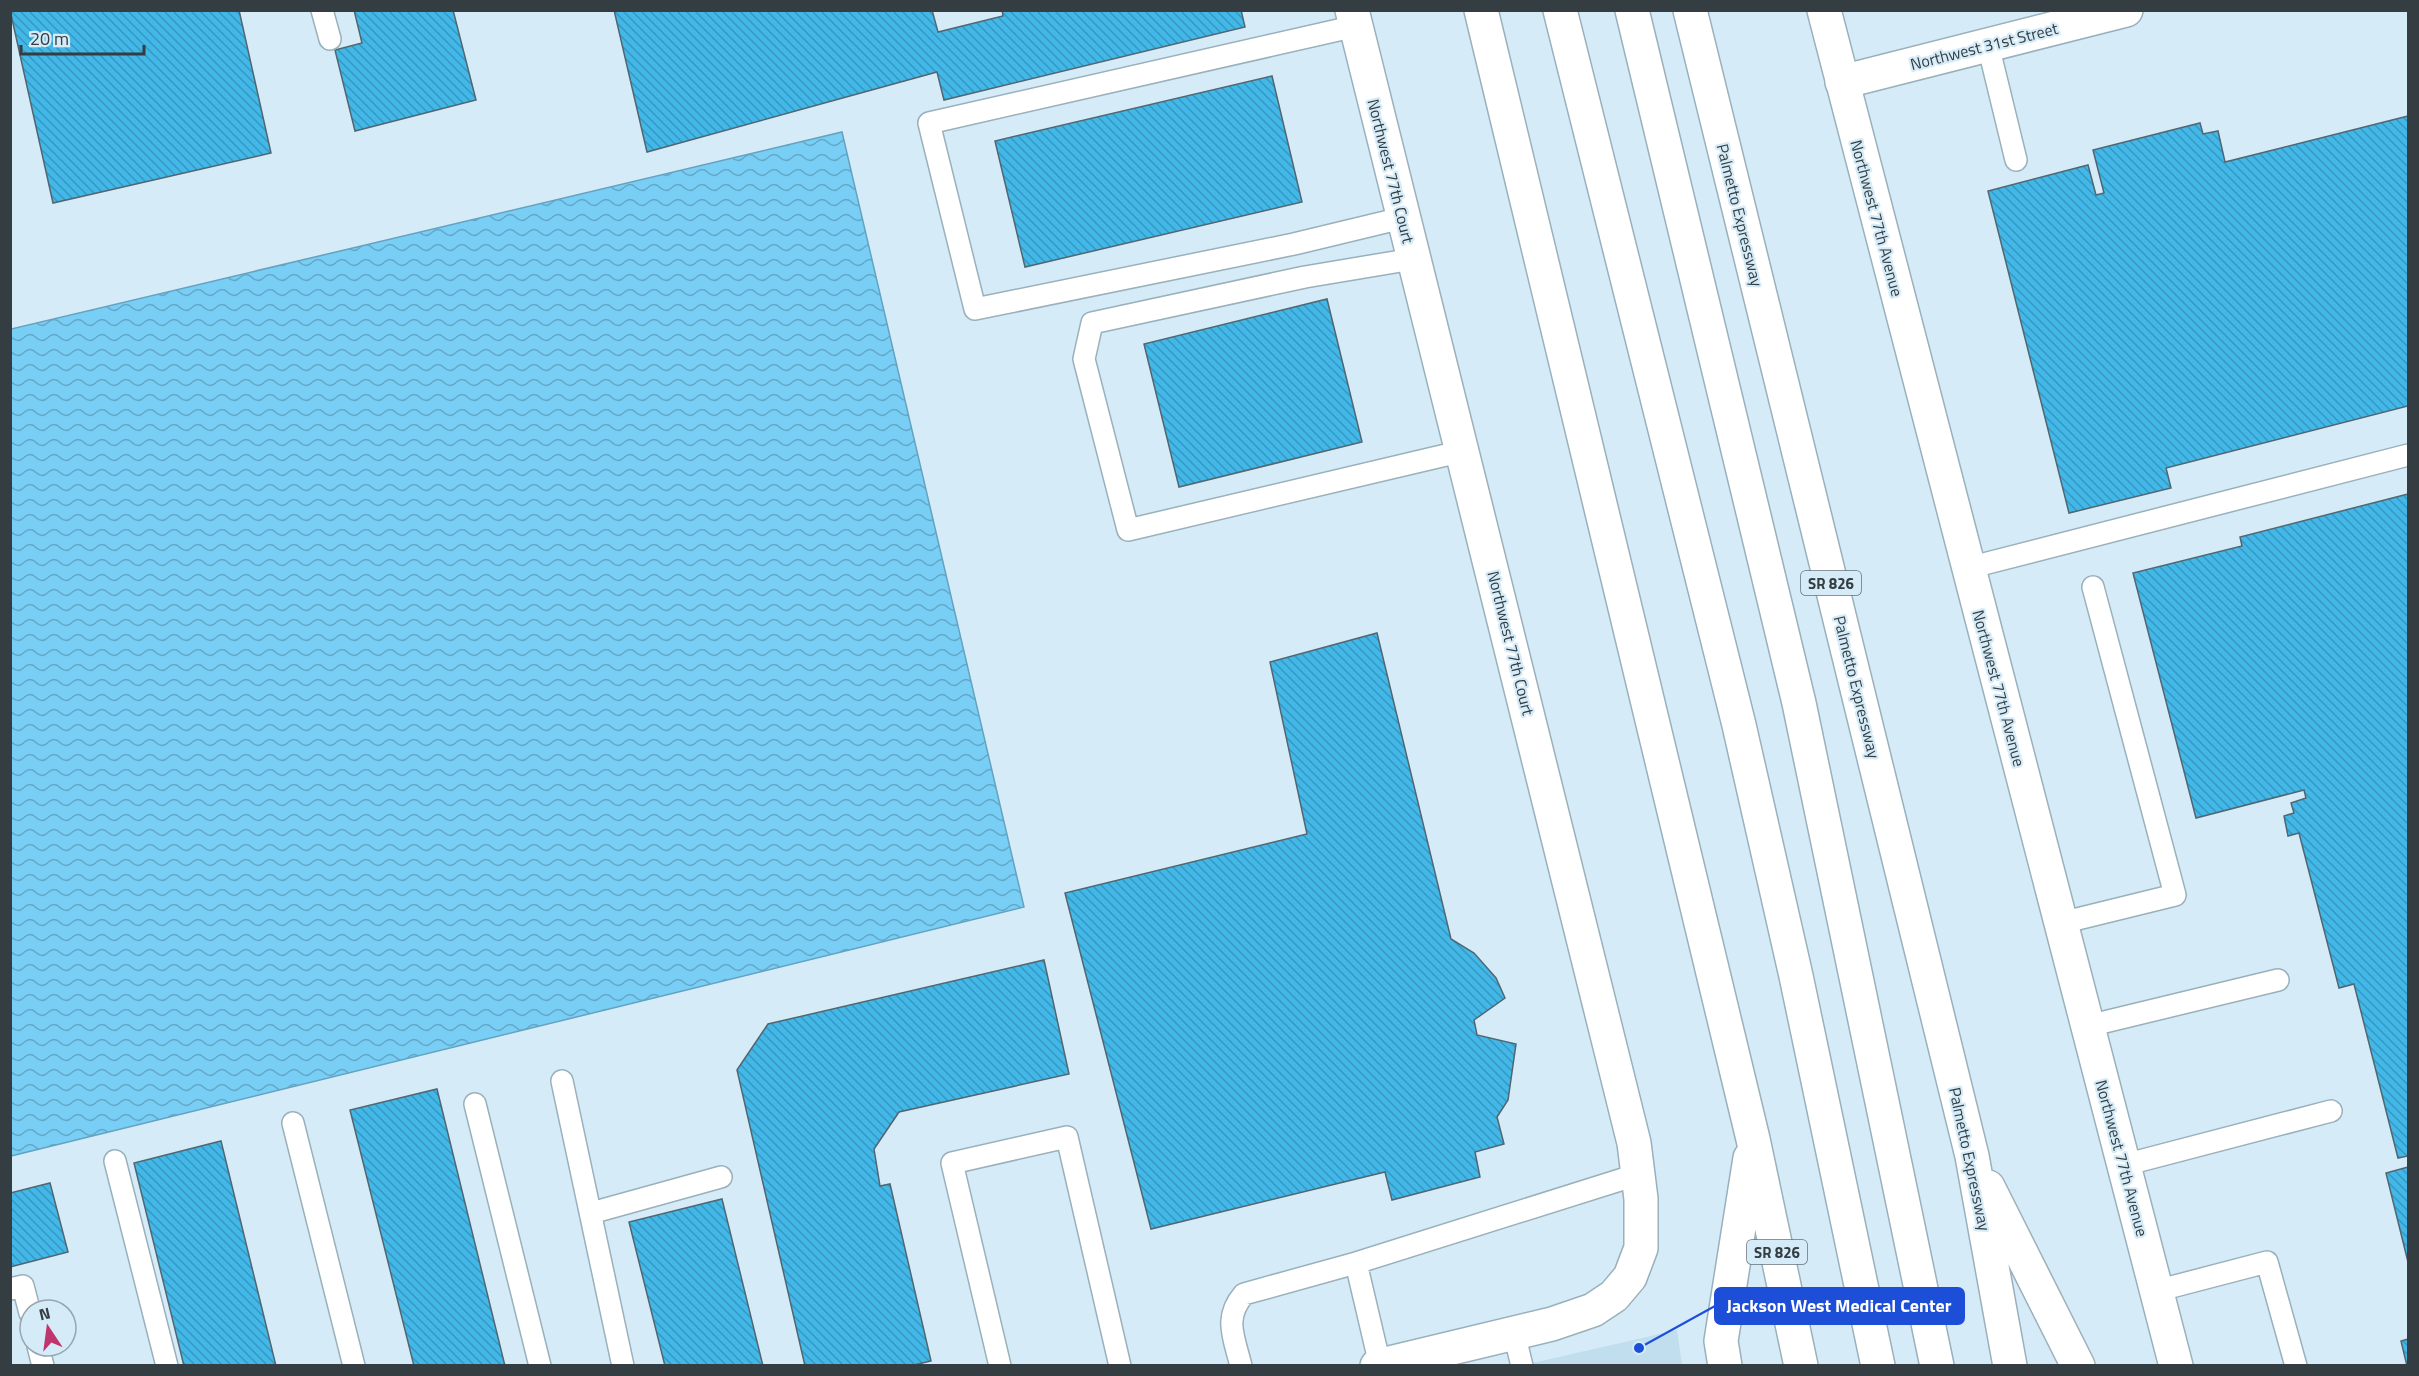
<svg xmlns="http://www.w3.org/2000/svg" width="2419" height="1376" font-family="'Titillium Web',sans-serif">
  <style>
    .built { fill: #c0deee }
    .water { fill: url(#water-waves); stroke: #64a2bf; stroke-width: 1.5 }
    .building { fill: url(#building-back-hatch); stroke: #516670; stroke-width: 1.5 }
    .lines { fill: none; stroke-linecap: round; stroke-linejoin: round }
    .service-casing { stroke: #9ab0bb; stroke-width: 24 }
    .minor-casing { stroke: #9ab0bb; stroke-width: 36 }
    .tertiary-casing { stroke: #9ab0bb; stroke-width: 36 }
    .motorway-casing { stroke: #9ab0bb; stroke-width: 36 }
    .service { stroke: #fff; stroke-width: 21 }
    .minor { stroke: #fff; stroke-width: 33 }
    .tertiary { stroke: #fff; stroke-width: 33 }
    .motorway { stroke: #fff; stroke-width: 33 }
    .labels { text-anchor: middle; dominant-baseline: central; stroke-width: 4.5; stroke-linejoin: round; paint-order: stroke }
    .shield { fill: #d5ecf8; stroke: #647279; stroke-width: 1.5 }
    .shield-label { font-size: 15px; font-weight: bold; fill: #343d42 }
    .street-label { font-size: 16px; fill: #343d42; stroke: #d5ecf8 }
    .leader { fill: none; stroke: #1d4ed8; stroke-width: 2 }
    .callout-dot { fill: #1d4ed8; stroke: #d5ecf8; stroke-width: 2 }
    .callout { fill: #1d4ed8; stroke: #1d4ed8; stroke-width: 2 }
    .callout-label { font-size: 18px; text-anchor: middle; font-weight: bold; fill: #fff }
  </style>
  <defs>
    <pattern id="water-waves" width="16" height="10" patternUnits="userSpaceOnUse" patternTransform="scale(1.5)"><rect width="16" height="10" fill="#78cef5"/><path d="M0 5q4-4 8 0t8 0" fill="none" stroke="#63a8c8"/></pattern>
    <pattern id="building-back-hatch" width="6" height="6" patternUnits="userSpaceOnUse" patternTransform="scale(1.5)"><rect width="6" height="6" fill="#42b8e9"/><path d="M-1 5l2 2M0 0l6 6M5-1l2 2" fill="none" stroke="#3897be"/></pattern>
  </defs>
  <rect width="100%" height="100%" fill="#d5ecf8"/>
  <path class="built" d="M1677,1330L1682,1365L1520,1366Z"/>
  <path class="water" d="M842,132L1024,907L11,1156V329Z"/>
  <path class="building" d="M10,10H239L271,153L53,203Z
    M354,10H453L476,100L355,131L335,50L362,43Z
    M614,10H932L938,32L1003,16L1002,10H1241L1245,27L944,100L937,72L647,152Z
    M1272,76L1302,202L1025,267L995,141Z
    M2408,116V406L2166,468L2171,488L2069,513L1988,191L2088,165L2096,195L2104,193L2093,150L2200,123L2203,134L2218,131L2225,162Z
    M1327,299L1362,442L1179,487L1144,344Z
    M2408,494V1156L2398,1158L2354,984L2339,988L2299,833L2288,836L2284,816L2294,813L2291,803L2306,798L2304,790L2196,818L2133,573L2242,546L2240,537Z
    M1377,633L1451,939L1474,953L1496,978L1505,998L1474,1020L1477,1035L1516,1044L1508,1100L1497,1117L1504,1144L1475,1152L1480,1177L1392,1200L1385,1172L1151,1229L1065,893L1307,834L1270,662Z
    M1044,960L1069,1074L899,1112L874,1149L880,1186L890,1184L931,1361L910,1366H805L737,1070L768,1024Z
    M437,1089L505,1366H414L350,1110Z
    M221,1141L276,1366H184L134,1163Z
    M2408,1167V1262L2386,1173Z
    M50,1183L68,1252L10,1267V1193Z
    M722,1199L763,1366H665L629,1222Z
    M2408,1339V1366H2407L2401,1341Z"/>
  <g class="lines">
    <g class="service-casing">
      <path id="service" d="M322,10L330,39
        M1356,26L929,123L975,309L1294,244L1402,218
        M1988,45L2016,160
        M1413,259L1305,277L1092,323L1084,359L1128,530L1463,451
        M1968,568L2408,455
        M2061,923L2175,895L2093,587
        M2088,1026L2278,980
        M562,1081L623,1366
        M475,1104L540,1366
        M293,1123L354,1366
        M115,1161L167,1366
        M2124,1165L2331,1111
        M591,1213L721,1177
        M1356,1263L1380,1365
        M10,1289L23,1286L30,1313
        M2156,1291L2267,1262L2296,1366
        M1514,1333L1522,1366
        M38,1346L43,1366
        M1000,1366L952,1163L1067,1137L1120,1366
        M1241,1366C1234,1337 1223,1318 1244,1294L1356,1263L1639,1174"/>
    </g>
    <g class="minor-casing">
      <path id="minor" d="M1352,10L1634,1143L1641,1199V1248L1630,1277L1614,1296L1593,1310L1552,1324L1377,1366
        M1824,10L2176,1366"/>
    </g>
    <g class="tertiary-casing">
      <path id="tertiary" d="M1842,82L2126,10"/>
    </g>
    <g class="motorway-casing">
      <path id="motorway" d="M1481,10L1753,1139L1801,1366
        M1560,10L1739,725L1796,976L1878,1366
        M1632,10L1799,703L1937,1366
        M1690,10L1972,1156L2010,1366
        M1988,1187L2078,1366
        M1725,1366L1721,1341L1750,1158"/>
    </g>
    <use href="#service" class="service"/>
    <use href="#minor" class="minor"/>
    <use href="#tertiary" class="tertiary"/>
    <use href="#motorway" class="motorway"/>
  </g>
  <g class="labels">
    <g class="shield">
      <rect x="1801" y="571" width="60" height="24" rx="4.5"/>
      <rect x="1747" y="1240" width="60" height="24" rx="4.5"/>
    </g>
    <g class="shield-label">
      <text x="1831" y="583">SR 826</text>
      <text x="1777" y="1252">SR 826</text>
    </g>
    <g class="street-label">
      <text transform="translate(1984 46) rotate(-14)">Northwest 31st Street</text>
      <text transform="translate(1391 171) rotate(76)">Northwest 77th Court</text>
      <text transform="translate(1740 215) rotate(76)">Palmetto Expressway</text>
      <text transform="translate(1877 218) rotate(75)">Northwest 77th Avenue</text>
      <text transform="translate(1511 643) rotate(76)">Northwest 77th Court</text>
      <text transform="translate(1857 687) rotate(76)">Palmetto Expressway</text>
      <text transform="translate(1999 688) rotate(75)">Northwest 77th Avenue</text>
      <text transform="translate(2122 1158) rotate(75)">Northwest 77th Avenue</text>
      <text transform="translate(1970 1159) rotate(78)">Palmetto Expressway</text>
    </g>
  </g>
  <path class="leader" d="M1639 1348L1715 1306"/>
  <circle class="callout-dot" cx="1639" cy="1348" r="6"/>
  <rect class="callout" x="1715" y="1288" width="249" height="36" rx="6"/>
  <g class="callout-label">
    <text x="1839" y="1312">Jackson West Medical Center</text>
  </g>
  <rect width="2419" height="1376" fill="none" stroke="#343d42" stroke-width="24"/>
  <g transform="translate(48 1328) rotate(347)"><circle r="28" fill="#d5ecf8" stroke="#95a6af" stroke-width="1.5"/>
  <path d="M0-4.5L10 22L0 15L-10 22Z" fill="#bf356d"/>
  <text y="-9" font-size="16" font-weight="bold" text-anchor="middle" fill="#343d42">N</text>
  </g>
  <path d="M21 45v9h123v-9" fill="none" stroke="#343d42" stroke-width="3"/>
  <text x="30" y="45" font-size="18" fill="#343d42" stroke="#d5ecf8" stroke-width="4.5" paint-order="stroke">20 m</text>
</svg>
